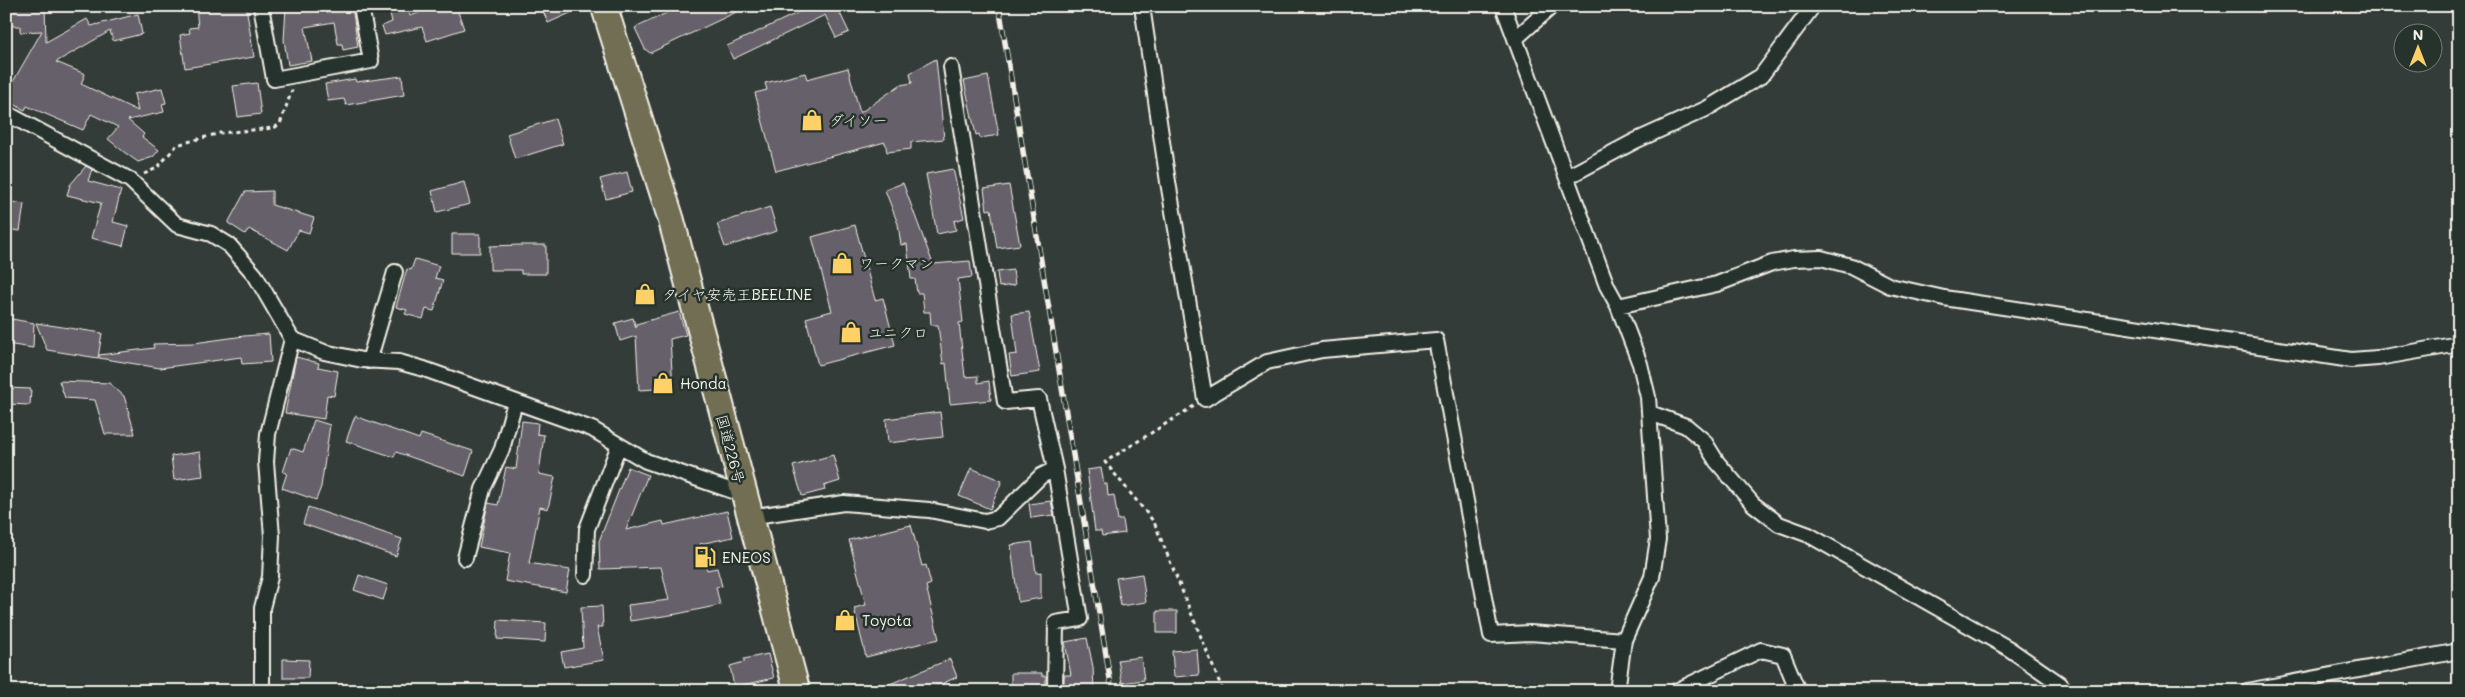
<svg xmlns="http://www.w3.org/2000/svg" width="2465" height="697" font-family="Mali,'Klee One',sans-serif">
  <style>
    .building { fill: #66606a; stroke: #f4f1e8 }
    .lines { fill: none; stroke-linecap: round; stroke-linejoin: round }
    .street-casing { stroke: #f4f1e8; stroke-width: 18 }
    .highway-casing { stroke: #f4f1e8; stroke-width: 29 }
    .path { stroke: #f4f1e8; stroke-width: 3; stroke-dasharray: 4 4; stroke-linecap: butt }
    .street { stroke: #26332d; stroke-width: 14 }
    .highway { stroke: #726e52; stroke-width: 25 }
    .rail-casing { stroke: #f4f1e8; stroke-width: 5.5 }
    .rail { stroke: #26332d; stroke-width: 4; stroke-dasharray: 11; stroke-linecap: butt }
    .labels { text-anchor: middle; dominant-baseline: central; stroke-width: 5; stroke-linejoin: round; paint-order: stroke }
    .poi-label { font-size: 15px; fill: #f4f1e8; stroke: #26332d; text-anchor: start }
    .street-label { font-size: 15px; fill: #f4f1e8; stroke: #26332d }
  </style>
  <rect width="100%" height="100%" fill="#333c39"/>
  <filter id="ink" filterUnits="userSpaceOnUse"><feTurbulence type="fractalNoise" baseFrequency=".02" numOctaves="2"/><feDisplacementMap in="SourceGraphic" scale="10" xChannelSelector="R" yChannelSelector="G"/><feConvolveMatrix kernelMatrix="1 2 1 2 8 2 1 2 1" color-interpolation-filters="sRGB"/></filter>
  <g filter="url(#ink)">
    <path class="building" d="M196,6H246L254,57L185,68L180,35L190,33L189,28L198,27Z
      M352,6L358,47L343,50L342,44H338L334,22L305,27L312,61L288,65L284,40L286,7Z
      M439,6H456L464,29L427,41L422,27L385,35L382,26L392,22L390,13L408,9L410,16Z
      M541,6H586L548,23Z
      M681,6H749L650,53L645,49L635,28Z
      M812,6H845L838,9L849,32L836,38L825,15L733,59L727,46Z
      M13,7H45L46,42L87,19L91,26L138,14L142,34L113,41L110,31L56,62L85,74L81,84L138,111L134,94L162,88L166,103L162,104L164,112L128,120L144,134L142,137L159,150L153,157L138,162L124,152L108,139L118,127L91,114L83,130L27,106L25,110L6,100V94L42,31L20,32V26H6Z
      M936,59L944,139L911,142V149L887,152L885,142L776,171L755,93L767,90L765,83L805,73L807,79L848,68L860,113L900,85L912,83L910,73Z
      M402,76L404,95L346,105L344,99L328,101L325,84L355,79L356,82Z
      M988,76L999,135L980,138L979,134L976,135L964,81Z
      M257,83L261,114L238,117L233,86Z
      M555,119L563,144L515,159L507,134Z
      M86,166L92,169L88,181L121,190L113,222L128,226L123,246L91,238L101,203L67,195L70,185Z
      M953,169L964,218L954,221L956,230L937,234L926,174Z
      M627,172L632,192L606,199L600,179Z
      M464,182L470,204L437,212L432,191Z
      M903,183L933,264L970,261L972,277L958,279L963,322L959,323L965,377L978,376V383L989,381L991,400L950,404L946,363L943,364L938,325H931L930,312H924L922,293H917L915,279H911L907,244L901,245L898,224L885,190Z
      M1009,185L1020,245L997,248L991,209L987,210L984,189Z
      M272,191V205L314,218L309,233L299,230L288,250L249,229L245,234L228,223L245,192Z
      M6,201L24,204L20,231L6,229Z
      M770,207L777,231L725,247L717,224Z
      M855,225L875,300L883,298L895,345L818,365L806,318L832,311L812,237Z
      M452,234H480V253H452Z
      M521,245H546V274H521V270H490V246Z
      M415,259L439,266L435,278L443,280L434,311L426,309L423,319L405,314L407,310L396,307L407,269L411,270Z
      M1013,270L1015,285L999,287L997,272Z
      M679,312L686,335L670,339L673,388L639,390L636,336L620,341L615,323L633,318L636,328V324Z
      M1029,312L1040,372L1012,376L1009,355L1017,354L1012,314Z
      M6,318L34,323L33,348L6,344Z
      M36,323L102,333L98,358L47,350Z
      M269,334L271,362L242,364L241,357L160,368L99,358V355L154,348L153,344L194,343L244,336Z
      M296,357L319,363L318,367L338,371L334,396L327,395L324,419L285,413Z
      M59,381L109,383L124,396L135,434H105L95,400L65,398Z
      M7,388L31,389L30,405L6,404Z
      M940,412L943,437L888,443L886,419Z
      M355,416L419,439L421,434L473,451L465,476L396,452L394,457L346,441Z
      M314,420L330,425L321,487L316,500L282,488L287,473L283,472L291,448L303,452Z
      M522,421L538,423L537,434L544,435L539,474L555,477L548,509L540,507L529,563L570,570L566,592L505,581L510,553L479,547L488,503L498,505L506,467L516,469Z
      M200,452L203,476L174,480L171,456Z
      M833,455L840,481L824,486L825,490L802,496L793,466Z
      M628,467L648,475L626,530L663,521L664,525L727,511L733,537L700,544L707,570L717,568L722,586L716,587L720,605L677,614L630,621L628,605L669,600L661,567L600,569L599,541Z
      M971,468L1002,481L990,509L959,496Z
      M1101,468L1104,484H1107L1108,496L1114,495L1118,520H1123L1125,533L1102,536L1101,531H1095L1087,470Z
      M1051,501L1054,515L1031,518L1029,504Z
      M308,507L402,539L396,556L303,524Z
      M911,525L922,566L926,565L931,584L926,586L939,639L866,657L854,608L866,605L849,540Z
      M1032,542L1036,573L1041,572V598L1018,602L1011,545Z
      M1142,574L1146,602L1121,606L1116,578Z
      M359,575L388,585L383,600L354,590Z
      M602,606L603,627H597L604,660L564,667L561,652L583,648L581,607Z
      M1157,611H1177V633H1157Z
      M498,620L546,623L545,642L497,639Z
      M1087,638L1093,667L1094,691H1064V675H1071L1065,642Z
      M1197,649L1199,675L1174,677L1172,651Z
      M768,654L774,678L734,687L730,666L744,662V659Z
      M1141,657L1144,680L1122,683L1118,660Z
      M283,659L309,660L308,678H283Z
      M950,659L957,677L925,691H873Z
      M1011,673H1042V676H1046V691H1011Z"/>
    <g class="lines">
      <g class="street-casing">
        <path id="street" d="M261,6L274,79L371,61L361,6
          M1142,6L1168,182L1205,399L1267,362L1322,350L1436,340L1491,635L1530,633L1624,640
          M1503,6L1607,286L1618,306L1640,364L1648,397L1658,539L1652,577L1624,640L1617,691
          M1515,39L1552,6
          M6,113L130,180L177,225L211,234L229,245L255,275L292,339L324,352L362,360L399,362L424,369L592,429L646,461L744,495
          M1567,177L1635,141L1706,109L1761,76L1813,6
          M1618,306L1717,284L1772,263L1794,259L1821,258L1851,266L1890,286L1944,298L2351,360L2378,358L2459,344
          M369,361L395,272
          M1650,413L1686,426L1704,441L1717,462L1753,504L1779,524L1809,535L2008,648L2060,684L2066,691
          M749,517L844,503L929,510L985,521L998,518L1041,476L1055,469L1039,399L1005,402L951,67
          M465,558L483,489L502,449L515,402
          M585,575L587,529L619,445
          M262,691V608L270,577L272,536L266,462L268,434L292,339
          M1055,691L1056,623L1080,619L1055,469
          M1676,691L1761,650L1783,655L1798,691
          M2247,691L2459,651"/>
      </g>
      <g class="highway-casing">
        <path id="highway" d="M604,6L671,219L797,691"/>
      </g>
      <path class="path" d="M144,174L157,168L177,145L220,133L274,128L280,124L292,90
        M1194,406L1105,462L1154,522L1223,691"/>
      <use href="#street" class="street"/>
      <use href="#highway" class="highway"/>
      <g class="rail-casing">
        <path id="rail" d="M999,6L1112,691"/>
      </g>
      <use href="#rail" class="rail"/>
    </g>
  </g>
  <defs>
    <g id="shop-bare" transform="scale(1.725)"><path d="M-5-2.5h2.3a2.7 3.5 0 0 1 5.4 0H5L5.5 6h-11ZM-1.5-2.5h3a1.5 2.3 0 0 0-3 0Z" fill="#ffd166" stroke="#26332d" stroke-width="2.5" paint-order="stroke"/></g>
    <g id="fuel-bare" transform="scale(1.725)"><path d="M-5.5-6h7V0h2V4h1.3V-2.5L3-4.5l.8-.8L6-3V5H2.5V1h-1V6h-7ZM-4.2-4.7v3.2H.2V-4.7Z" fill="#ffd166" stroke="#26332d" stroke-width="2.5" paint-order="stroke"/></g>
  </defs>
  <g fill-rule="evenodd">
    <use href="#shop-bare" x="812" y="120"/>
    <use href="#shop-bare" x="842" y="263"/>
    <use href="#shop-bare" x="645" y="294"/>
    <use href="#shop-bare" x="851" y="332"/>
    <use href="#shop-bare" x="663" y="383"/>
    <use href="#fuel-bare" x="705" y="557"/>
    <use href="#shop-bare" x="845" y="620"/>
  </g>
  <g class="labels">
    <g class="poi-label">
      <text x="829" y="120">ダイソー</text>
      <text x="859" y="263">ワークマン</text>
      <text x="662" y="294">タイヤ安売王BEELINE</text>
      <text x="868" y="332">ユニクロ</text>
      <text x="680" y="383">Honda</text>
      <text x="722" y="557">ENEOS</text>
      <text x="862" y="620">Toyota</text>
    </g>
    <g class="street-label">
      <text transform="translate(731 449) rotate(75)">国道226号</text>
    </g>
  </g>
  <rect width="2465" height="697" fill="none" stroke="#26332d" stroke-width="25"/>
  <rect x="12" y="12" width="2440" height="672" fill="none" stroke="#f4f1e8" stroke-width="2" filter="url(#ink)"/>
  <g transform="translate(2418 48)"><circle r="24" fill="#26332d" stroke="#787f78"/>
  <path d="M0-4L9 19L0 12L-9 19Z" fill="#ffd166"/>
  <text y="-8" font-size="14" font-weight="bold" text-anchor="middle" fill="#f4f1e8">N</text>
  </g>
</svg>
